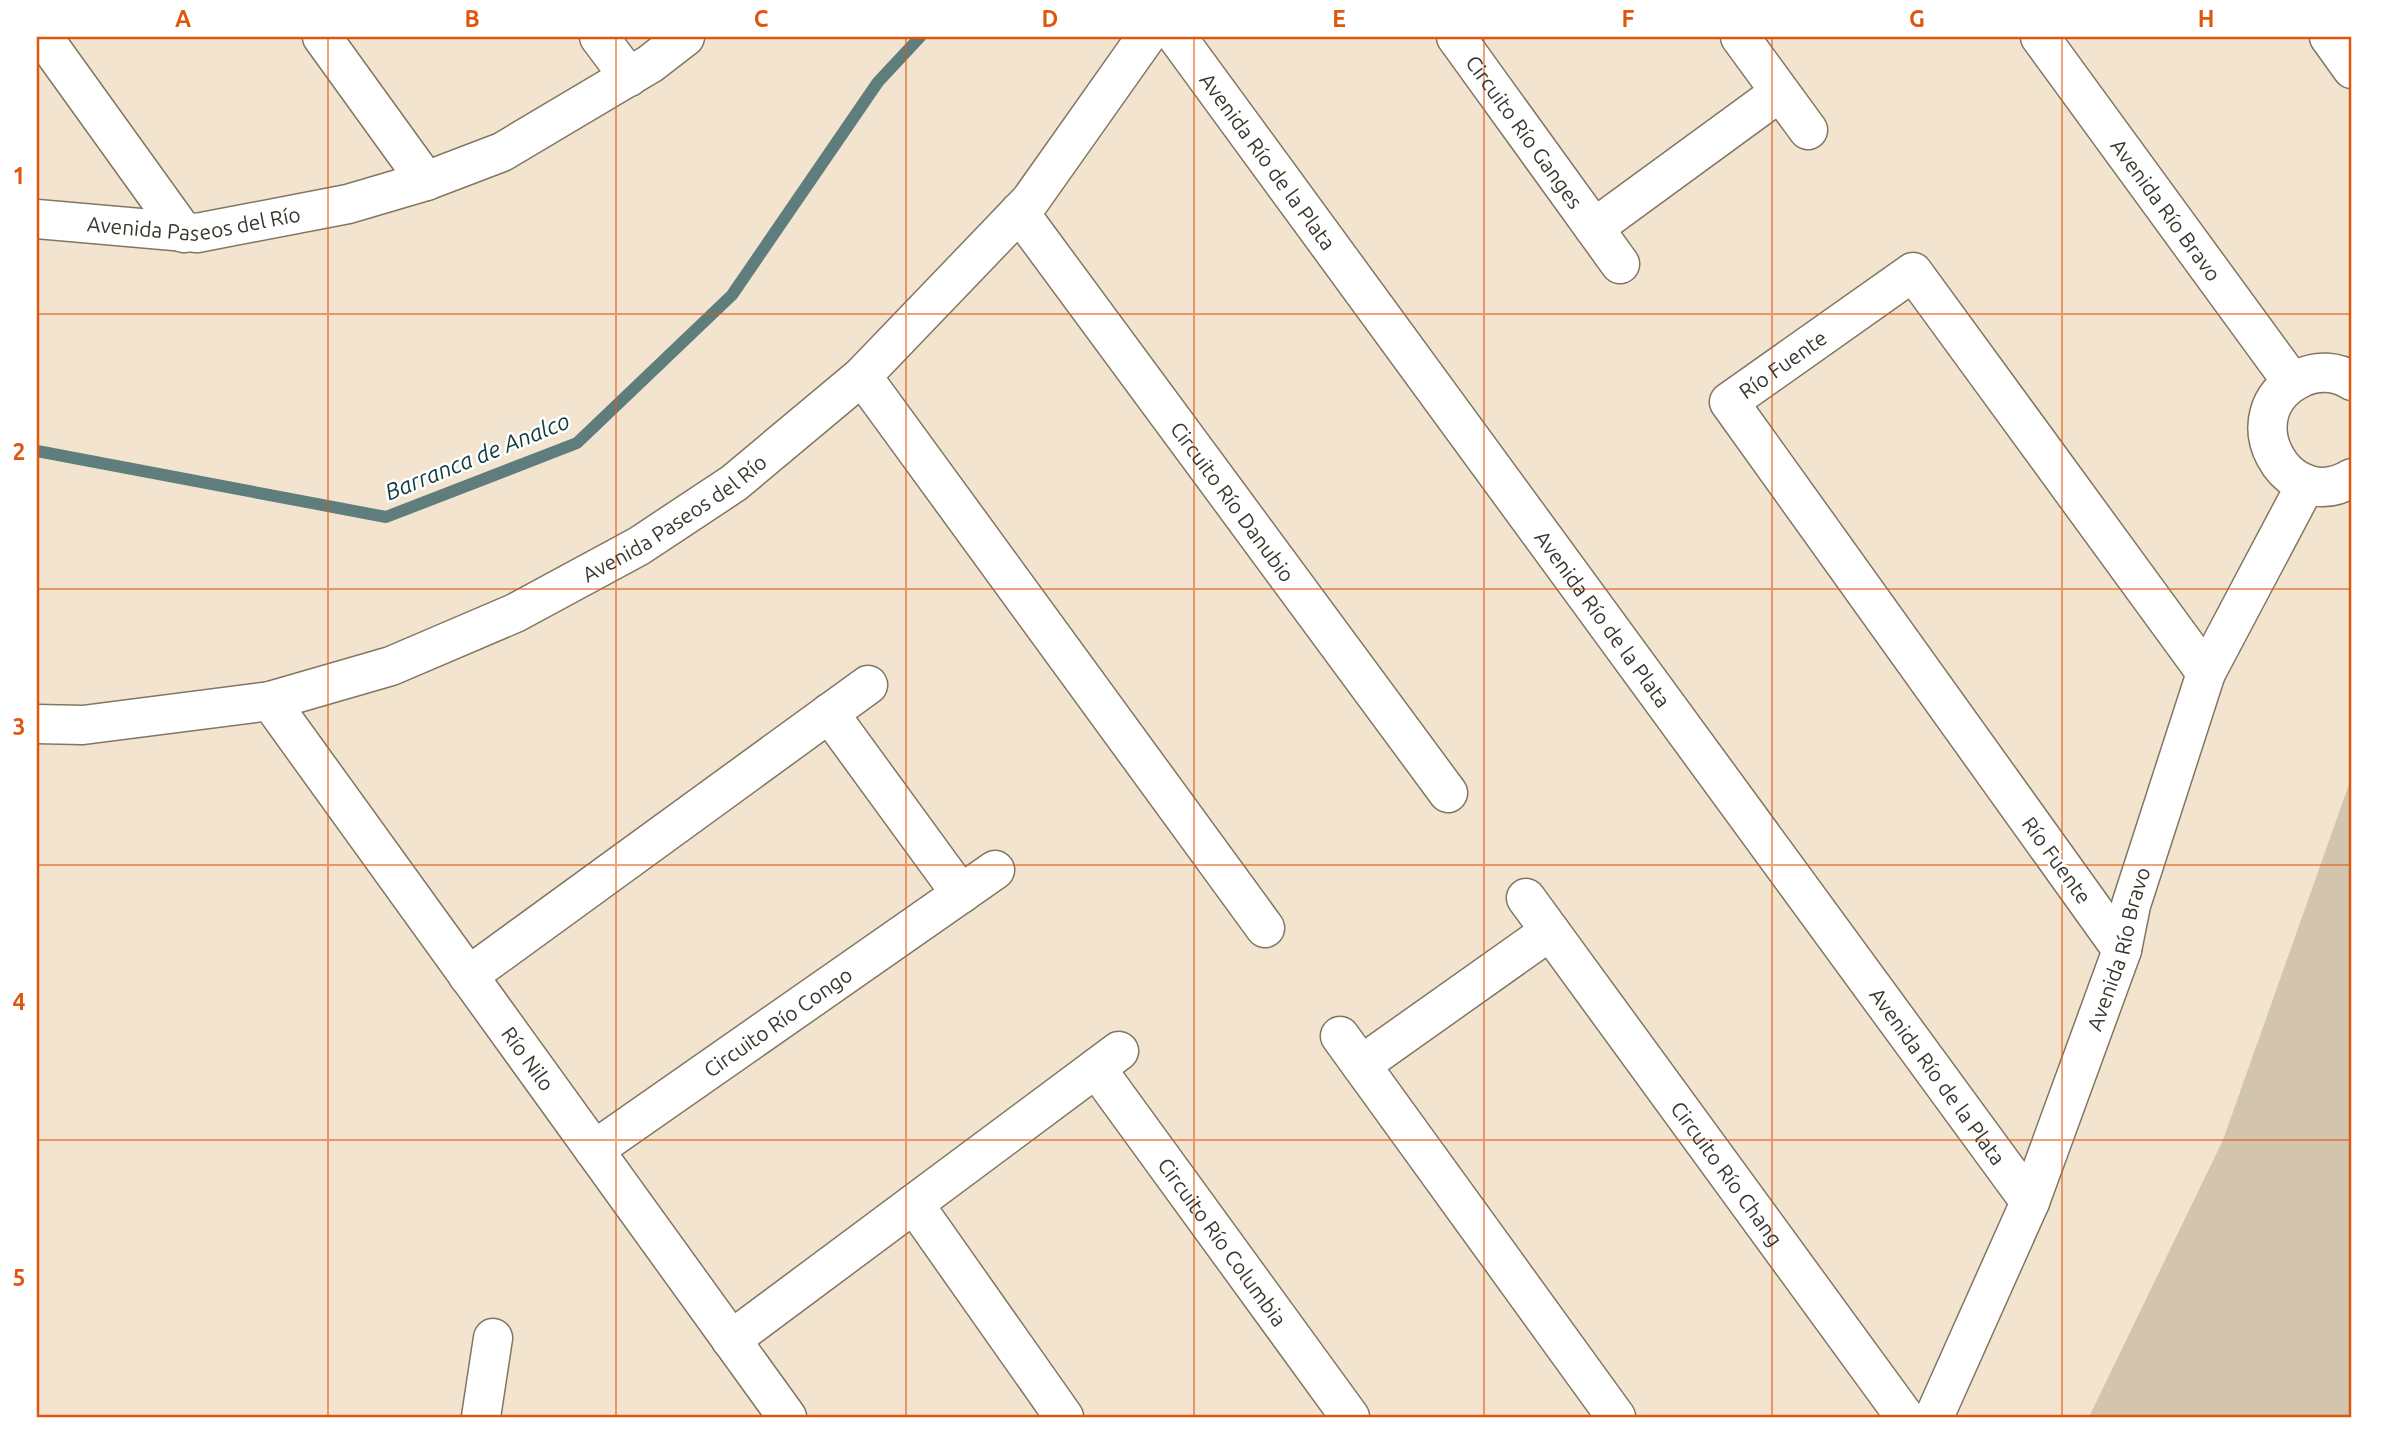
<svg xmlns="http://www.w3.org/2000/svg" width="2389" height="1454" font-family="Ubuntu,sans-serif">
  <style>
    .grass { fill: #d3c5ad }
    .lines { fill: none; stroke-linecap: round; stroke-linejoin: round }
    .stream { stroke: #5f7d7c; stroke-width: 12 }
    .street-casing { stroke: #827662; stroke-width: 41 }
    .secondary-casing { stroke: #827662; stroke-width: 41 }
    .street { stroke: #fff; stroke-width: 38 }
    .secondary { stroke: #fff; stroke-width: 38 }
    .grid { fill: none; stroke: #df570e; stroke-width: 2; stroke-opacity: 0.55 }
    .labels { text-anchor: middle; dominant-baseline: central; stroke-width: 5; stroke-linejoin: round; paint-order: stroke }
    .street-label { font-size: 21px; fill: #3b362e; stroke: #fff }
    .water-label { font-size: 23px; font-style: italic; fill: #0f3b3e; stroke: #fff }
    .neatline { fill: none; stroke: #df570e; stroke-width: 2.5 }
    .grid-label { font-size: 23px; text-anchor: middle; font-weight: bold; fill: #df570e }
  </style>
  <rect width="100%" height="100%" fill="#f2e4cf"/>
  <path class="grass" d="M2352,776V1417H2089L2223,1140Z"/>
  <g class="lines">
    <path class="stream" d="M37,451L386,517L577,443L732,295L878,82L920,37"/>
    <g class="street-casing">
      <g id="street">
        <path d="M43,37L184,233"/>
        <path d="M322,37L426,181"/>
        <path d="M599,37L629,77"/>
        <path id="s1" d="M1177,37L2030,1202"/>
        <path id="s2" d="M1456,37L1620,264"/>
        <path d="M1740,37L1808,130"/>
        <path d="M2329,37L2352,69"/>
        <path id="s3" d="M1019,212L1448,793"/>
        <path id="s4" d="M37,219L197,233L348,204L426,181L502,152L650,64L685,37"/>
        <path d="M1594,228L1780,92"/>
        <path d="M862,376L1265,928"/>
        <path id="s5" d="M270,701L787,1417"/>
        <path d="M829,713L961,894"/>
        <path id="s6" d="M37,724L83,725L270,701L391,666L515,613L639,546L734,483L862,376L1030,201L1146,37"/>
        <path id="s7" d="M1526,898L1905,1417"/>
        <path id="s8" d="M2122,950L1729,402L1913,272L2206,673"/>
        <path d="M468,976L868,685"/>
        <path d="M1340,1036L1616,1417"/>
        <path d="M1361,1065L1550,931"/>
        <path id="s9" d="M1096,1068L1350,1417"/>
        <path id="s10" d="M594,1150L995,870"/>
        <path d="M914,1204L1064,1417"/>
        <path d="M731,1340L1119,1051"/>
        <path d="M481,1417L493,1338"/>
      </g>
    </g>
    <g class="secondary-casing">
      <g id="secondary">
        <path id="s11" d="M2040,37L2292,382"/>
        <path d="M2352,381C2337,371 2317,370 2301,378C2229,412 2286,518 2352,478"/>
        <path id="s12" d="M1934,1417L2030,1202L2122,950L2131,905L2206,673L2306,484"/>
      </g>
    </g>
    <use href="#street" class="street"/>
    <use href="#secondary" class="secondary"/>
  </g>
  <path class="grid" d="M328,37V1417M616,37V1417M906,37V1417M1194,37V1417M1484,37V1417M1772,37V1417M2062,37V1417M37,314H2352M37,589H2352M37,865H2352M37,1140H2352"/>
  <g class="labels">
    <g class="street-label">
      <text stroke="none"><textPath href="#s2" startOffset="117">Circuito Río Ganges</textPath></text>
      <text stroke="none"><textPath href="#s1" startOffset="154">Avenida Río de la Plata</textPath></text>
      <text stroke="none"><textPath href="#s11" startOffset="214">Avenida Río Bravo</textPath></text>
      <text stroke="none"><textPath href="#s4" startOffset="158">Avenida Paseos del Río</textPath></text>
      <text stroke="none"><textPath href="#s8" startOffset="740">Río Fuente</textPath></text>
      <text stroke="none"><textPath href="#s3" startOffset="360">Circuito Río Danubio</textPath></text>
      <text stroke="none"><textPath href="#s6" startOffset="681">Avenida Paseos del Río</textPath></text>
      <text stroke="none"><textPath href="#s1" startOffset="721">Avenida Río de la Plata</textPath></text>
      <text transform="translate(2057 860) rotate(54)">Río Fuente</text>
      <text stroke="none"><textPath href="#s12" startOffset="504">Avenida Río Bravo</textPath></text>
      <text stroke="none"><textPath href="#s10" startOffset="224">Circuito Río Congo</textPath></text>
      <text stroke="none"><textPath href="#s5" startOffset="441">Río Nilo</textPath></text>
      <text stroke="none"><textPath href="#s1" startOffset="1288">Avenida Río de la Plata</textPath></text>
      <text stroke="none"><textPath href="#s7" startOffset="341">Circuito Río Chang</textPath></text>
      <text stroke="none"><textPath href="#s9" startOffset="215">Circuito Río Columbia</textPath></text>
    </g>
    <g class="water-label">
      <text transform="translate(477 456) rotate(-22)">Barranca de Analco</text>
    </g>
  </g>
  <rect width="2389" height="1454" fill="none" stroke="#ffffff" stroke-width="77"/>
  <rect x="38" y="38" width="2312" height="1378" class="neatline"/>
  <g class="grid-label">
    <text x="183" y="27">A</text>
    <text x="472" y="27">B</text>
    <text x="761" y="27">C</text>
    <text x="1050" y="27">D</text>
    <text x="1339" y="27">E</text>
    <text x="1628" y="27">F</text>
    <text x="1917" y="27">G</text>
    <text x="2206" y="27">H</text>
    <text x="19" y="184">1</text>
    <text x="19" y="460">2</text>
    <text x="19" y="735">3</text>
    <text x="19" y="1010">4</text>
    <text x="19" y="1286">5</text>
  </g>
</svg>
